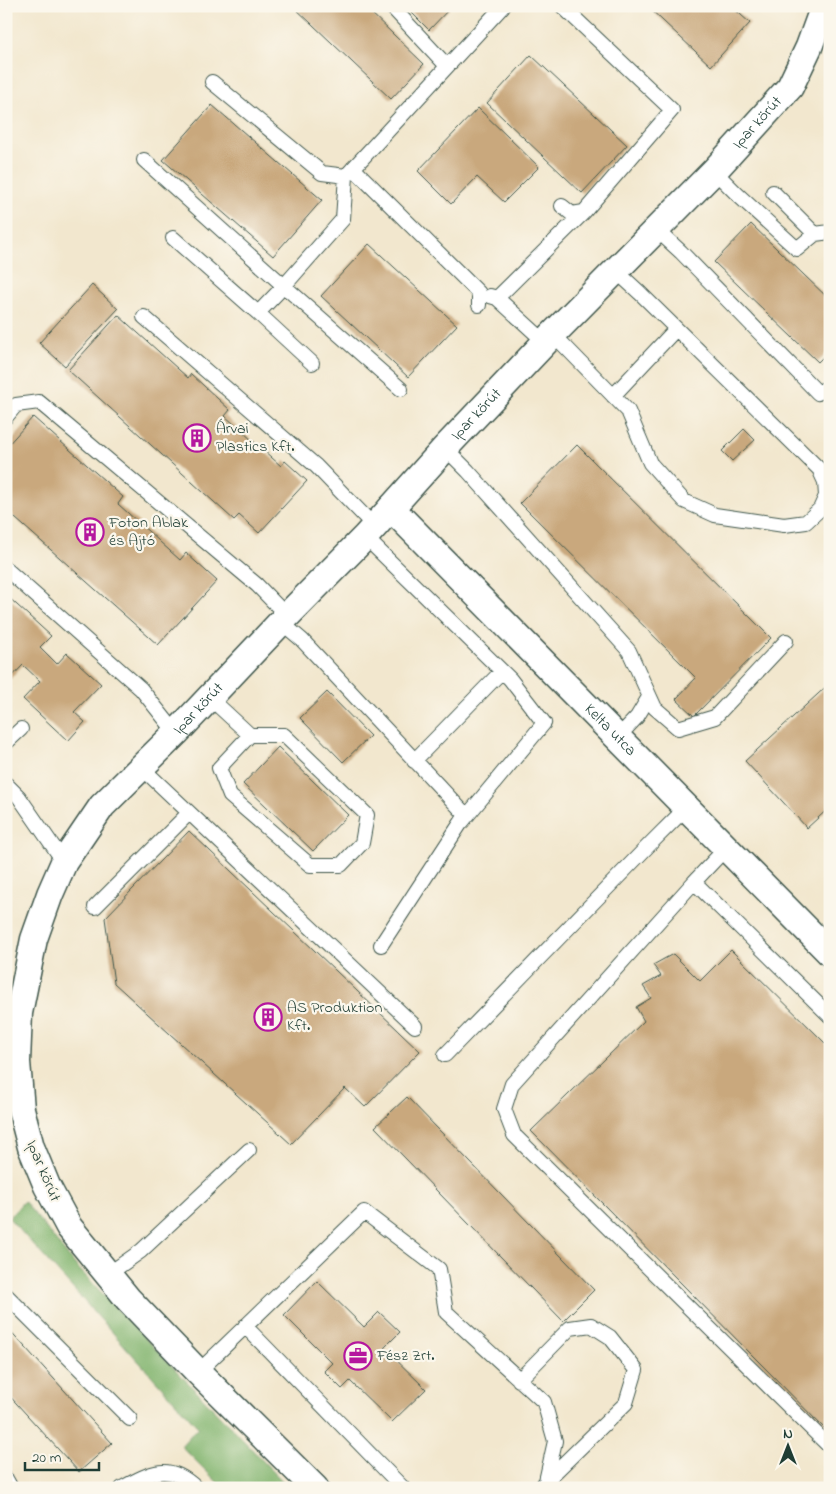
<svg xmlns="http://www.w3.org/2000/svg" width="836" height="1494" font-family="'Indie Flower',sans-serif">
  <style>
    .forest { fill: #84b671; stroke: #527a52 }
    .building { fill: #c9a87d }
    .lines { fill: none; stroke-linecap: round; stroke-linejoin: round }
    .service-casing { stroke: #3f564b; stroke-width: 16 }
    .minor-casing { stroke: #3f564b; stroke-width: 29 }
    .service { stroke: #fff; stroke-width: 14 }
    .minor { stroke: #fff; stroke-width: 26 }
    .labels { text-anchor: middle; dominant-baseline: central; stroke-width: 4.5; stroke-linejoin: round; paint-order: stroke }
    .street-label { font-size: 16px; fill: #1f3d34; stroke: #fbf7ec }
    .poi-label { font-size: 16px; fill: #1f3d34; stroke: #fbf7ec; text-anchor: start }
  </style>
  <rect width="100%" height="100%" fill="#fbf7ec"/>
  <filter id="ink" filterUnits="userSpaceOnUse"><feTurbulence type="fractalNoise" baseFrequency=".02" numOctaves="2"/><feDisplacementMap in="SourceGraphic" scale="10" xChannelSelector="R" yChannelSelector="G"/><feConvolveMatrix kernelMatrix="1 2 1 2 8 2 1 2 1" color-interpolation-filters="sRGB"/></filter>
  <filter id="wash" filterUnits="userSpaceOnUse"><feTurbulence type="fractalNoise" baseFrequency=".0096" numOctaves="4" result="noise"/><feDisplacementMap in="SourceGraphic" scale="20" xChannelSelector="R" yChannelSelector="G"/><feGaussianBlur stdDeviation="1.12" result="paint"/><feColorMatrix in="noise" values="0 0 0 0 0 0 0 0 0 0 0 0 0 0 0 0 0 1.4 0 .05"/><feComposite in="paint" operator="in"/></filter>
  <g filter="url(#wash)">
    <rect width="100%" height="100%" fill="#f2e7ce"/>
    <path class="forest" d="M24,1201L77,1267L289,1488H223L181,1446L198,1427L9,1218Z"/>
    <g id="blocks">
      <path class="building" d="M293,6H364L424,64L391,99Z
        M405,6H452L429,30Z
        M647,6H731L750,23L711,66Z
        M531,55L627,145L582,193L487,103Z
        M212,105L322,200L273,256L163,160Z
        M478,108L539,167L504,202L477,177L451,204L418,171Z
        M751,224L830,300V350L818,362L714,262Z
        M369,244L457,325L408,377L321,296Z
        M92,285L118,309L65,366L39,343Z
        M118,315L188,378L191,374L230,410L225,416L281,466L285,461L307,481L259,533L239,515L234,520L68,370Z
        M33,417L123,497L118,504L180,560L186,553L217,581L158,645L6,510V447Z
        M744,429L755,440L732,461L722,451Z
        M577,445L771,638L694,716L676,699L696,678L520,503Z
        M6,595L51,636L40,647L57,664L67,653L101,684L74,712L85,722L68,741L23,699L40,681L23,665L6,683Z
        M830,683V807L807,828L745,761Z
        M327,692L370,736L343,762L300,718Z
        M278,747L348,815L313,851L243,784Z
        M189,831L420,1051L365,1107L345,1088L291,1144L114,983L105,918Z
        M731,950L830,1048V1434L531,1131L644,1021L636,1007L651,998L643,986L661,976L653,965L673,954L700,981Z
        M407,1097L594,1290L563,1321L375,1127Z
        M317,1281L364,1327L379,1312L400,1332L384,1348L426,1389L392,1422L350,1381L342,1389L324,1371L332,1363L284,1315Z
        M6,1326L112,1443L79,1472L6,1392Z"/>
    </g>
  </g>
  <g filter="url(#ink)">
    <use href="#blocks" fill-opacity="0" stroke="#3f564b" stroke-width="1"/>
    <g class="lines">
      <g class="service-casing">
        <path id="service" d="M391,6L447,66
          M562,6L672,110L584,212L572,214L562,206
          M212,82L322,173L346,176
          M144,160L284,286L343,219L346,176L503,6
          M353,168L479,293V305
          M714,171L738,195L797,249L815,234
          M773,192L815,234L830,232
          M656,229L681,252L818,393L830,386
          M173,238L258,313L284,286L401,389
          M490,296L497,298L545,342
          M497,298L584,212
          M258,313L312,363
          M144,317L316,466L374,526
          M553,334L628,411L650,463L684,501L715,515L784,525L806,522L820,509L826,496L825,482L819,469L640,293L615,270
          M613,396L676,329
          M6,417L16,405L39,402L257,585L287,616
          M445,448L468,471L629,651L655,708L678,728L715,717L786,641
          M365,537L510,679L544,723L462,822
          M6,569L141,689L176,733
          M281,622L302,640L466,815L381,945
          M210,698L250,735H284L367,815L362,843L341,865H310L230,796L219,768L250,735
          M618,737L637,717L649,697
          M6,743L21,729
          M414,761L502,671
          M141,767L415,1026
          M6,784L19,797L64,862
          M726,848L694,882L830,1016
          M694,882L512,1084L504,1109L514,1135L830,1447
          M95,907L189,813
          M445,1055L651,843L686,808
          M107,1275L141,1251L249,1150
          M6,1295L130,1419
          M245,1326L403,1488
          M198,1372L364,1212L439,1269L446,1312L544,1402L555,1441L546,1481L541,1488
          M519,1380L570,1328L591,1325L610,1337L636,1370L626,1403L546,1481
          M6,1479L11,1488
          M122,1488C151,1472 169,1462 196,1488"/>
      </g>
      <g class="minor-casing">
        <g id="minor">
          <path id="s1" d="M391,508L830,953"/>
          <path id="s2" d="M315,1488L198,1372L128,1299L69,1227L47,1186L31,1147L21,1109L17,1062L19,1013L34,939L50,894L64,862L102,806L176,733L281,622L365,537L445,448L553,334L714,171L790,87L809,47L824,6"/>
        </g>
      </g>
      <use href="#service" class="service"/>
      <use href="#minor" class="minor"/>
    </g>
  </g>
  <defs>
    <g id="building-ring" transform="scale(1.4375)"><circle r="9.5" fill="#fbf7ec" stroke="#b5179e" stroke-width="1.5"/><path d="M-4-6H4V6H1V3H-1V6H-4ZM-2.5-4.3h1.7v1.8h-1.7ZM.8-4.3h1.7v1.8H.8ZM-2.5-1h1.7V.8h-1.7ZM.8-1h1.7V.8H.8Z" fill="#b5179e"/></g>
    <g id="office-ring" transform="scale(1.4375)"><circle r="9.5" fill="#fbf7ec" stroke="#b5179e" stroke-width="1.5"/><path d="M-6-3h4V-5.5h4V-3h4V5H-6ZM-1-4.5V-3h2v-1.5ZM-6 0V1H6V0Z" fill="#b5179e"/></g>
  </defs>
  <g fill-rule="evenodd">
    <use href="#building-ring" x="197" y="438"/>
    <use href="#building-ring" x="90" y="532"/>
    <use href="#building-ring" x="268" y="1017"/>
    <use href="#office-ring" x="358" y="1356"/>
  </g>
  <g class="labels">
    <g class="street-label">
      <text stroke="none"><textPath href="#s2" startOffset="1756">Ipar körút</textPath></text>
      <text stroke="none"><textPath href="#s2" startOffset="1351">Ipar körút</textPath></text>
      <text stroke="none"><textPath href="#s2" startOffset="946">Ipar körút</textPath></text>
      <text stroke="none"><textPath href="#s1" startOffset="312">Kelta utca</textPath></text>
      <text transform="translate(43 1171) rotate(67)">Ipar körút</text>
    </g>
    <g class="poi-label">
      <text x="216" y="429">Árvai<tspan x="216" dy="18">Plastics Kft.</tspan></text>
      <text x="109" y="523">Foton Ablak<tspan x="109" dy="18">és Ajtó</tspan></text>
      <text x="287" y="1008">AS Produktion<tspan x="287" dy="18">Kft.</tspan></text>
      <text x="377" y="1356">Fész Zrt.</text>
    </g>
  </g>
  <rect width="836" height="1494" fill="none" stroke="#fbf7ec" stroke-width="25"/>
  <g transform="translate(788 1446)" stroke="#fbf7ec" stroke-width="4" paint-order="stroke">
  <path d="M0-4L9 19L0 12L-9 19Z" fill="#1f3d34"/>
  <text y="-8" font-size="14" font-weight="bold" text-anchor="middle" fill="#1f3d34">N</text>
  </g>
  <path d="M25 1462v8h74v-8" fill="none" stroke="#1f3d34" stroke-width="2.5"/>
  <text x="32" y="1462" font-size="15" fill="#1f3d34" stroke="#fbf7ec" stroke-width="4" paint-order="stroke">20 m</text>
</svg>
